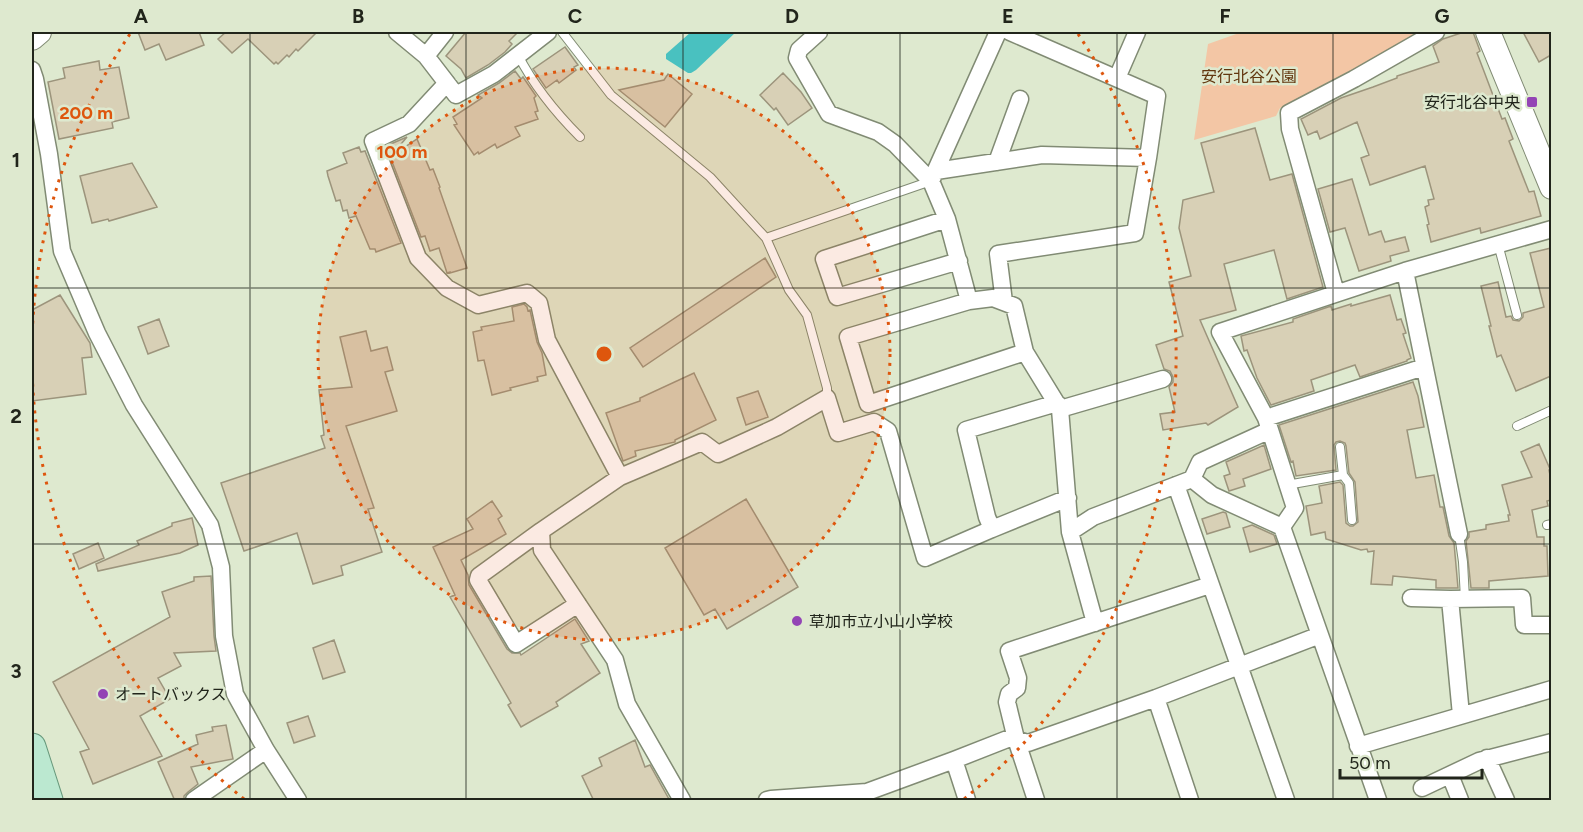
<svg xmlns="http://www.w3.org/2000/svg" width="1583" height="832" font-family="Figtree,'Noto Sans JP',sans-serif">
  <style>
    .green { fill: #f3c6a5 }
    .water { fill: #49c1c0 }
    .building { fill: #d8d0b6; stroke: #9c947c; stroke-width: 1.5 }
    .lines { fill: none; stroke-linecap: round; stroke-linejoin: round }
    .lane-casing { stroke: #818b74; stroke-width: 10 }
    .street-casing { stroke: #818b74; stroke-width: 19 }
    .secondary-casing { stroke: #818b74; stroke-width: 26 }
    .primary-casing { stroke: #68997c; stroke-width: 29 }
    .lane { stroke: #fff; stroke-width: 8 }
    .street { stroke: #fff; stroke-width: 16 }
    .secondary { stroke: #fff; stroke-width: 24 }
    .primary { stroke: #bbe8d0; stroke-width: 27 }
    .grid { fill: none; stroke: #21251b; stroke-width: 1.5; stroke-opacity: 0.55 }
    .ring { fill: none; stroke: #de560d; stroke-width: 3; stroke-dasharray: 3 6 }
    .poi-dot { fill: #9344b5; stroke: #dee9cf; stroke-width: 2 }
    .labels { text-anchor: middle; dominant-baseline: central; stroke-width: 5; stroke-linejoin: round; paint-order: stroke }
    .park-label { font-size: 16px; fill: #62360e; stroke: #dee9cf }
    .poi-label { font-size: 16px; fill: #21251b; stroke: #dee9cf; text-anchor: start }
    .centre { fill: #de560d; stroke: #dee9cf; stroke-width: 3 }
    .ring-label { font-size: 18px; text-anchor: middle; font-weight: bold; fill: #de560d; stroke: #dee9cf; stroke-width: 5; stroke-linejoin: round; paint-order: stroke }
    .neatline { fill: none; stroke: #21251b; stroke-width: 2 }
    .grid-label { font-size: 20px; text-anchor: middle; font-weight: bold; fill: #21251b }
  </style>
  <rect width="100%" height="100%" fill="#dee9cf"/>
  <path class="green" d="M1242,32H1425L1331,84L1280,108L1276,116L1194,140L1208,44Z"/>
  <path class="water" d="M691,32H736L696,70L691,73H688L666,59V54Z"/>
  <path class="building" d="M138,32H199L204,45L166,60L159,44L145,50Z
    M226,32H317L298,51L296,49L289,57L287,55L278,64L276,62L274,64L248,39L232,53L218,39Z
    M466,32H518L509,41L512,44L505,52L488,65L466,78L461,69L446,56Z
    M1464,32H1473L1480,51L1477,53L1485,74L1502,119L1505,118L1513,139L1509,141L1529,192L1534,191L1541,216L1481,233L1480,228L1431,242L1427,225L1429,224L1425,207L1429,205L1428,200L1434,199L1425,166L1370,185L1361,158L1369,155L1357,122L1320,139L1317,131L1308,135L1301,119L1341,98L1373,87L1397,78V76L1439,62L1433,46L1443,39Z
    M1523,32H1551V55L1539,62Z
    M565,47L578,65L574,67L576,70L559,83L557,80L546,88L533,69Z
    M99,61L100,70L119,67L129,118L112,122L113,128L59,139L48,82L65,78L63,68Z
    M515,71L521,79L523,77L536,96L534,98L538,111L535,112L538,119L515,127L520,136L497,148L495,144L479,154L478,152L474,155L454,125L457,124L453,117L482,98L478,95L499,83Z
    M783,73L801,92L812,108L788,125L776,108L774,110L760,95Z
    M668,74L692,94L665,127L619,90L664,80Z
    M1255,128L1270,180L1292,174L1323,287L1287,299L1274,250L1224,264L1236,310L1200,320L1238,407L1208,425L1206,423L1163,430L1160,414L1175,412L1169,387L1173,382V377L1170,371L1164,369L1156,345L1183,336L1169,282L1191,276L1179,228L1183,200L1214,192L1201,143Z
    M407,137L390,157L417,139L430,170L433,169L440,187L439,188L467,268L450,273V272L447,273L439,248L430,251L425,236L421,237L386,146Z
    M359,147L361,152L365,151L401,243L376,252L375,249H370L356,216L349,218L347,210L343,211L340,200L336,201L328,176L327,171L347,163L343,153Z
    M132,163L157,207L109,221L108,219L92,223L80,176Z
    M1352,179L1369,235L1381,231L1385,242L1405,237L1409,251L1390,256L1391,261L1359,271L1345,228L1330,232L1318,189Z
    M1551,248V376L1516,391L1501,355L1497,357L1489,326H1491L1481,286L1498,282L1506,317L1511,316L1513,320L1519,321L1523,317V313L1544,307L1530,253Z
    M765,258L776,277L643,367L630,348Z
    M60,295L90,343L92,357L82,358L86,394L32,401V310Z
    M1390,295L1397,320L1401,319L1406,333L1403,334L1411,358L1407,360V361L1360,377L1355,365L1311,380L1314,391L1271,405L1257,378L1247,350L1244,351L1241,336L1293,322V319L1331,306L1332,310L1351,304V306Z
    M524,304L527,307L528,311L530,310L537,342L542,353L546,375L537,377L538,381L510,388L511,390L492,395L484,360L478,361L473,332L482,330L481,327L514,321L512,307Z
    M159,319L169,346L148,354L138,327Z
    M366,331L371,351L387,347L393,370L385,372L397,411L346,426L374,508L368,509L382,552L341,566L343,575L313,584L297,533L244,551L221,483L325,448L321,436L324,435L319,390L352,387L340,337Z
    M694,373L716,420L675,440V442L635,451L636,456L623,461L606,413L640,401V398Z
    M1413,382L1418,396L1424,427L1407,430L1416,478L1434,475L1440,507H1443L1449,536L1454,543L1458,588H1436V580L1393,576L1392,585L1371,584L1374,551L1368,552L1367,549L1361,550L1326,539L1325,532L1311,535L1306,506L1322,503L1319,486L1340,482L1343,485L1346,523L1350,526H1353L1358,522L1355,482L1349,473L1346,446L1345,443L1340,441L1336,442L1334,445L1336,470L1296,476L1293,461L1291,462L1279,425Z
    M758,391L768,417L746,425L737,398Z
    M1539,444L1550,469L1549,470L1551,480V500L1547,501L1548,506L1532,510L1537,537H1544V546H1547L1548,576L1489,581V588H1471L1466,541L1469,537V532L1486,529V525L1509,521L1508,515H1510L1502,485L1532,477L1521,452Z
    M1264,445L1271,469L1243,479L1245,486L1229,491L1224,476L1230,474L1226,462Z
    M746,499L798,587L727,629L715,609L704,615L665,548Z
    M492,501L502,516L498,519L506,534L461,560L468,575L469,585L507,649L512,653H520L521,655L575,619L589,641L581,644L600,673L556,702L558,706L521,727L508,705L511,703L450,597L455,595L433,547L473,529L467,519Z
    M1223,512L1226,513L1230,527L1207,534L1202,519Z
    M192,518L198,545L180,553L98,571L96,564L139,545L137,541L172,526V523Z
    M1252,525L1274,535L1277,544L1250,552L1243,528Z
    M98,543L104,558L79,569L73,554Z
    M211,576L214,636L216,651L174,653L181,666L158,678L170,699L140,716L162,756L93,784L80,752L89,749L53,682L170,617L162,592L194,581V577Z
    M334,640L345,672L323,679L313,648Z
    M308,716L315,736L294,743L287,723Z
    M226,725L233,759L191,767L198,784L188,792L184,796V801H175L158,762L198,744L196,735L213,731L212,727Z
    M635,740L645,767L650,765L670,801H594L582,776L602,766L599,758Z"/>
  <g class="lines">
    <g class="lane-casing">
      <path id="lane" d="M562,32L611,95L710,177L766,238L789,290L807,315L827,388V398
        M518,55C534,86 556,113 580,137
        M766,238L931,181
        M1498,244L1517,315
        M1517,426L1552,410
        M1340,447L1343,475L1349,483L1352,520
        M1287,485L1343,475
        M1547,525L1552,524
        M1459,534L1463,562L1465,599"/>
    </g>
    <g class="street-casing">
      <path id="street" d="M397,32L426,56L456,95L494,74L548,32
        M819,32L799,50L797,58L829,114L878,132L895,144L931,181
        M998,32L931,181L947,219L969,301L993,298L1014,306L1025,352L1060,409L1070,532L1095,623
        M426,56L445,32
        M32,70L35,79L49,154L62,251L97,333L134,405L210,525L221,567L224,636L235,694L266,750L298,800
        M1117,78L1137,32
        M447,83L409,124L373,141L418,258L447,288L478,305L527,293L539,303L547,340L620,477
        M997,162L1020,99
        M936,171L1042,155L1148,158
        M947,219L824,259L837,297L959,261
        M1405,271L1459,534
        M1336,293L1290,129L1289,113L1354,79L1436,32
        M969,301L848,337L868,404L1025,352
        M1004,302L998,254L1135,233L1148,158L1157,96L1010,32
        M1057,403L966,430L987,517L992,529L1068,498
        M1060,409L1163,379
        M1266,418L1424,367
        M1192,479L1212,495L1282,527
        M1176,485L1286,800
        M541,531L479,576L478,580L516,644L578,604
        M1070,532L1093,517L1192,479L1200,462L1270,430
        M1411,598L1450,599L1522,598L1524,625H1552
        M1450,599L1461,715
        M1156,698L1190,800
        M1358,746L1552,689
        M1487,758L1506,800
        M954,760L967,800
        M1450,775L1460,800
        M1422,788L1479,761L1552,742
        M194,800L266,750
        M682,800L627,704L615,660L542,550L541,531L620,477L702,442L718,454L777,427L827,398L838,433L874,422L888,431L925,558L992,529
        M767,800L771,799L867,792L954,760L1010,738L1028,743L1156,698L1320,635
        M1036,800L1016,739L1007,702L1009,694L1017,688L1018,678L1009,651L1210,585
        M1378,800L1282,527L1295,508L1270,430L1266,418L1220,332L1405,271L1552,229"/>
    </g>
    <g class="secondary-casing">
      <path id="secondary" d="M1488,32L1552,187
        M32,38L39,32"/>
    </g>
    <g class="primary-casing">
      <path id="primary" d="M32,747L49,800"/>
    </g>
    <use href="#lane" class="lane"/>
    <use href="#street" class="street"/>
    <use href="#secondary" class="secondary"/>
    <use href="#primary" class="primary"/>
  </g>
  <path class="grid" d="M250,32V800M466,32V800M683,32V800M900,32V800M1117,32V800M1333,32V800M32,288H1552M32,544H1552"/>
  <circle cx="604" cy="354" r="286" fill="#de560d" fill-opacity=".12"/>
  <g class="ring">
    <circle cx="604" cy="354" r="286"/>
    <path d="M244 799A572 572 0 0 1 130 34M1078 34A572 572 0 0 1 964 799"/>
  </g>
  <g class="poi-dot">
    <rect x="1526" y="96" width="12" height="12" rx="3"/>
    <circle cx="797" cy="621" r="6"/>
    <circle cx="103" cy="694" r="6"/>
  </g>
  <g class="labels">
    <g class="park-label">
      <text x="1249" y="76">安行北谷公園</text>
    </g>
    <g class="poi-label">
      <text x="1520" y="102" text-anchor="end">安行北谷中央</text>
      <text x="809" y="621">草加市立小山小学校</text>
      <text x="115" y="694">オートバックス</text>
    </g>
  </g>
  <circle cx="604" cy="354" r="9" class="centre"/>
  <g class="ring-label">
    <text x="86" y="119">200 m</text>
    <text x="402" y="158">100 m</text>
  </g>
  <rect width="1583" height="832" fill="none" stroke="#dee9cf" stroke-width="66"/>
  <path d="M1340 769v9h142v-9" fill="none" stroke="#21251b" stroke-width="3"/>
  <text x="1349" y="769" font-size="18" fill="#21251b" stroke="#dee9cf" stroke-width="4.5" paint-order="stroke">50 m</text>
  <rect x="33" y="33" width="1517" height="766" class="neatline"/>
  <g class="grid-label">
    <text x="141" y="23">A</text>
    <text x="358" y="23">B</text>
    <text x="575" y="23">C</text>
    <text x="792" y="23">D</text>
    <text x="1008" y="23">E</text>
    <text x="1225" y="23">F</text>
    <text x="1442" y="23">G</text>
    <text x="16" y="167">1</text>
    <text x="16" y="423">2</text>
    <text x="16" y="678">3</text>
  </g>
</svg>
